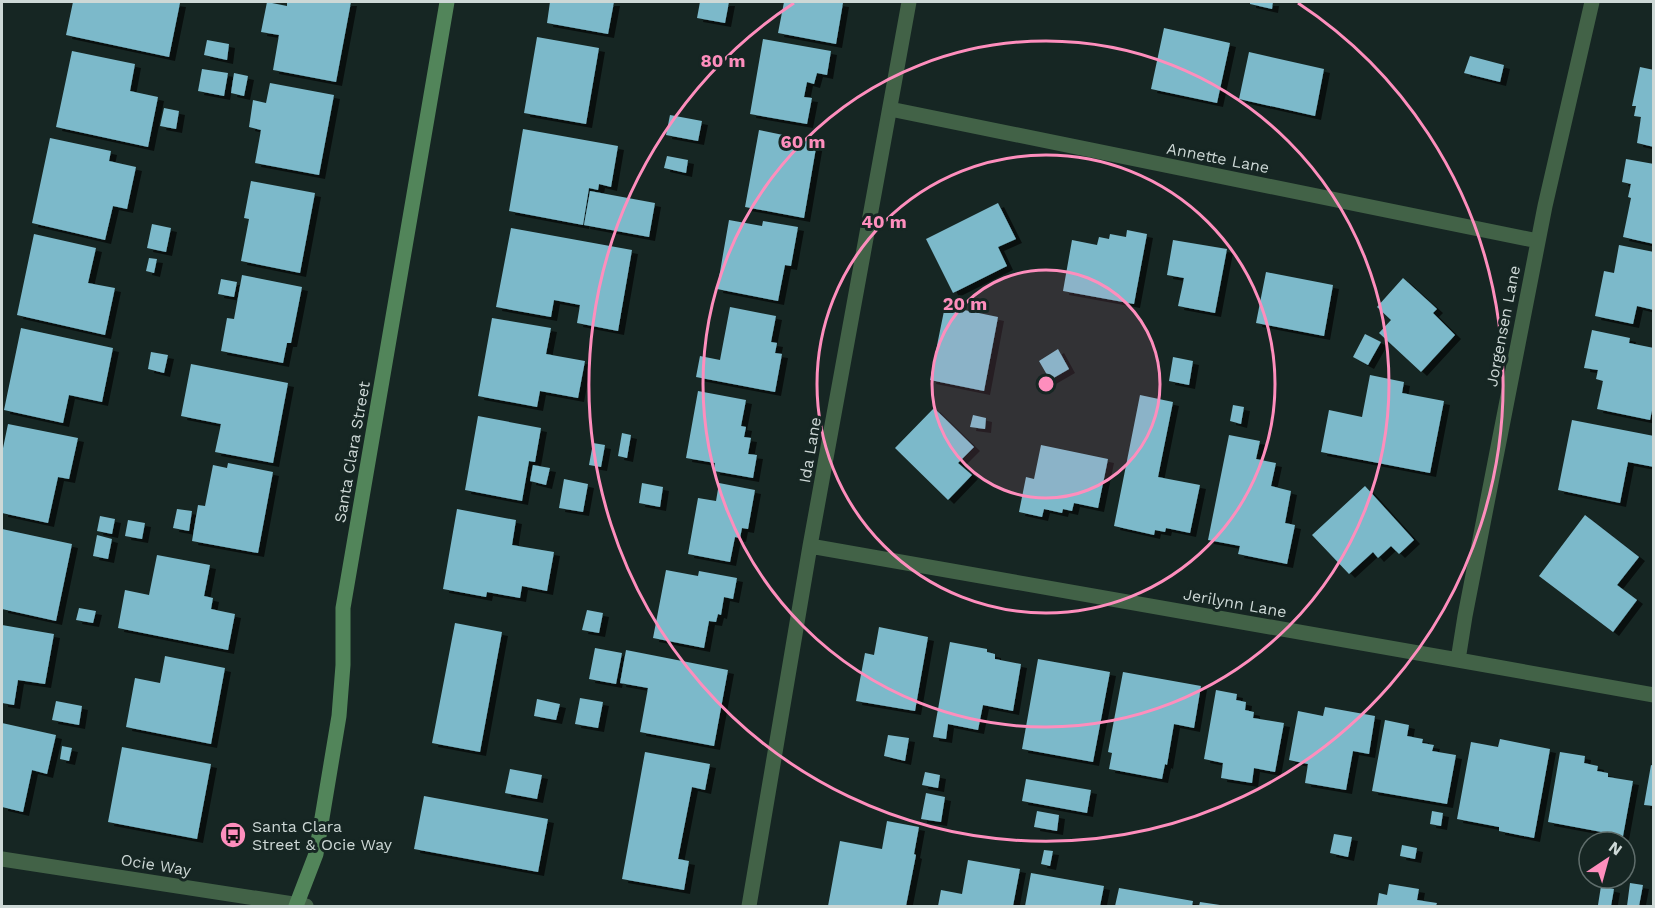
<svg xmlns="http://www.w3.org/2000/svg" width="1655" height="908" font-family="'Work Sans',sans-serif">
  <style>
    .building { fill: #7cb9ca; filter: url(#shadow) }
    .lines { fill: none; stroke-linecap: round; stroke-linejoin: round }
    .street { stroke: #426247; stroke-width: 15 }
    .secondary { stroke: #52855a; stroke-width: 15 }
    .ring { fill: none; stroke: #fe8ebd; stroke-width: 3 }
    .labels { text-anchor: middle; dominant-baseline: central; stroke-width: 6; stroke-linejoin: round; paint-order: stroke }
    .street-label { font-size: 16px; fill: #cdd8d6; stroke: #162623 }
    .poi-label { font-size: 16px; fill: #cdd8d6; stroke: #162623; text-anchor: start }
    .centre { fill: #fe8ebd; stroke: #162623; stroke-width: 3 }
    .ring-label { font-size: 18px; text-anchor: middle; font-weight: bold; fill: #fe8ebd; stroke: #162623; stroke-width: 6; stroke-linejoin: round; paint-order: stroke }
  </style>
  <defs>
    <filter id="shadow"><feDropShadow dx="6" dy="4" stdDeviation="0" flood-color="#0009"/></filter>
  </defs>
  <rect width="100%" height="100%" fill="#162623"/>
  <path class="building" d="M73,2H172L180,3L169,57L66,35Z
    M267,2L287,6V2H351L336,82L273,70L279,35L261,32Z
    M550,2H614L608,34L547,23Z
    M700,2H729L725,23L697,18Z
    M784,2H836L843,3L836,44L778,33Z
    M1250,2H1273L1272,9L1250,4Z
    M1164,28L1230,43L1217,103L1151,89Z
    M537,37L599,48L586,124L524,113Z
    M763,39L831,51L827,75L817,73L814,84L807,82L804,97L812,98L807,124L750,114Z
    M207,40L229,44L227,60L204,55Z
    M72,51L135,64L130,91L158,97L148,147L56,127Z
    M1249,52L1324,69L1315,116L1239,99Z
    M1470,56L1504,65L1500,82L1464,73Z
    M1640,67L1654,70V147L1637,143L1641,117L1634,116L1636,106H1632Z
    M202,69L228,73L224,96L198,91Z
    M234,73L248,76L244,96L231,93Z
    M270,83L334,95L319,175L255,163L261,130L249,127L253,100L266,103Z
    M164,108L179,111L176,129L160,126Z
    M670,115L702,121L698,141L666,135Z
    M523,129L618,146L611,187L599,184L598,190L589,188L583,225L509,211Z
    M759,130L817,142L804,218L745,207Z
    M50,138L111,151L109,161L136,167L127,209L113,206L105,240L32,223Z
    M667,156L688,160L686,173L664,168Z
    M1626,159L1654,164V244L1623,237L1631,198L1628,197L1631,184L1622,182Z
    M251,181L315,193L300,273L241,261L249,219L244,218Z
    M590,191L655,203L649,237L584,225Z
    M998,203L1016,239L998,247L1007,266L953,293L926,239Z
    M729,220L762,226L763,221L798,227L791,266L785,265L778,301L717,289Z
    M152,224L171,228L166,252L147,248Z
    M511,228L632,250L618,331L577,323L580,305L554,300L551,317L496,307Z
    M1127,230L1147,234L1134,304L1063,291L1072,240L1097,245L1099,237L1109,239L1110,234L1126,237Z
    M34,234L96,248L88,283L115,288L105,335L17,315Z
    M1173,240L1227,249L1215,313L1178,306L1184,278L1167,275Z
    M1619,245L1654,252V310L1637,306L1633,324L1595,316L1604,271L1614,273Z
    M149,258L157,259L154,273L146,271Z
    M1266,272L1333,285L1324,336L1256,323Z
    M242,275L302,287L291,343H287L283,363L221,351L227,318L234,319Z
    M1403,278L1437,309L1433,313L1455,335L1421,372L1379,333L1391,320L1377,307Z
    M221,279L237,282L234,297L218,294Z
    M945,306L998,317L984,391L930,380Z
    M730,307L776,316L771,342L777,343L775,353L782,354L775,392L696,377L700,356L720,360Z
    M492,318L551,328L546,354L585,361L578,398L540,391L537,407L478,396Z
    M21,328L113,348L102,402L69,395L63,423L4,410Z
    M1592,330L1630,338L1629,343L1654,348V401L1650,420L1597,409L1603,381L1596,379L1598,370L1584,368Z
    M1365,334L1381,342L1368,365L1353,357Z
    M1058,349L1069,369L1050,380L1039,361Z
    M151,352L168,355L164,373L148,369Z
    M1173,357L1193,361L1189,385L1169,381Z
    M191,364L288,383L273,463L215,452L221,424L181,416Z
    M1370,375L1404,382L1402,393L1444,401L1430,473L1321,452L1329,410L1362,417Z
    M698,391L746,400L741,426L746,427L744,437L751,438L748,454L757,455L753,478L714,471L715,463L686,458Z
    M1140,395L1173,402L1158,477L1200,485L1190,533L1166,528L1165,532L1155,530L1154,535L1114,526Z
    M1233,405L1244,407L1241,424L1230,421Z
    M934,408L974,447L958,463L972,475L948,500L895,448Z
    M973,415L986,418L985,429L970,427Z
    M478,416L541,428L535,462L529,461L522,501L465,490Z
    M1572,420L1654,436V467L1628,462L1620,503L1558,490Z
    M8,424L78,438L69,479L58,477L48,523L2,513V453Z
    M622,433L631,435L627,458L618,456Z
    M1229,435L1260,441L1256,459L1276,463L1271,486L1291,491L1285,523L1295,525L1287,564L1238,554L1240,546L1208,540Z
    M593,443L605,445L601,467L589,465Z
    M1041,445L1108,459L1098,508L1074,503L1072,511L1063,509L1062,513L1044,509L1042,517L1019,512L1026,477L1034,479Z
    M228,463L273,472L258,553L192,541L198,505L205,506L213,465L227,468Z
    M533,465L550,468L546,485L530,481Z
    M564,479L588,484L583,512L559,508Z
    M642,483L663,487L660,507L639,503Z
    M719,483L755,490L748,529L742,528L740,538L735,537L730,562L688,554L698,498L716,501Z
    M1365,486L1414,540L1399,554L1391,546L1378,558L1373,552L1349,574L1312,535Z
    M177,509L192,511L189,531L173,528Z
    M457,509L516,520L512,545L554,552L547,591L522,586L520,598L487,592L486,597L443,589Z
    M1585,515L1639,557L1617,585L1637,600L1613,632L1539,576Z
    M100,516L115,519L112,534L97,531Z
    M128,520L145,523L142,539L125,536Z
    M2,529L72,544L56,621L2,609Z
    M97,535L112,539L108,559L93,556Z
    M157,555L210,565L204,596L213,598L211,609L235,614L228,650L118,628L125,590L149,595Z
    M666,570L698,576L699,571L737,578L733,599L724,597L721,615L718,614L716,622L709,621L704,648L653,638Z
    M79,608L96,611L93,623L76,620Z
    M587,610L603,613L599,633L582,630Z
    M455,623L502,632L480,752L432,743Z
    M2,625L54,634L45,684L18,680L14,705L2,703Z
    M879,627L928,637L915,711L856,701L865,653L874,655Z
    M950,642L987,649V652L995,654V659L1021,664L1013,711L983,705L978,730L948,724L946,739L933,737Z
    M595,648L622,653L616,684L589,679Z
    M626,650L728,670L714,746L640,732L648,688L620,683Z
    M165,656L225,668L211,744L126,727L135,678L160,683Z
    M1038,659L1110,672L1093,762L1022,749Z
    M1123,672L1201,686L1194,728L1174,724L1167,765L1165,764L1162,779L1109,769L1112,753L1108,752Z
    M1216,690L1237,694L1236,700L1246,702L1245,710L1254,712L1253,718L1284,723L1275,772L1254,768L1252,783L1221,778L1223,763L1204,759Z
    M580,698L603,702L598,728L575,724Z
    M537,699L560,704L556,720L534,716Z
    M56,701L82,706L79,725L52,720Z
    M1325,707L1375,716L1369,754L1353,751L1346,790L1305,783L1308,764L1289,760L1298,711L1323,716Z
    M1385,720L1409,725L1407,736L1423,739L1422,743L1434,745L1432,751L1456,755L1447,804L1372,791Z
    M2,723L56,735L47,774L32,770L23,812L2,807Z
    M888,735L909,738L905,761L884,756Z
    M1500,739L1550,749L1534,838L1499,831V827L1457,819L1471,742L1498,747Z
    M62,746L72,748L69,761L60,759Z
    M122,747L211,764L197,839L108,822Z
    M645,752L710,764L705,790L692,787L678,859L689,861L684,890L622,879Z
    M1560,752L1585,756L1584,763L1598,766L1597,771L1608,773V777L1633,781L1623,836L1548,822Z
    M1651,765L1654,766V806L1644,805Z
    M510,769L542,775L537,799L505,793Z
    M925,772L940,775L938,788L922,785Z
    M1026,779L1091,790L1087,813L1022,801Z
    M926,793L945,797L941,822L921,819Z
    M424,796L548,819L538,872L414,849Z
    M1037,811L1059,815L1057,831L1034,827Z
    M1432,811L1443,813L1441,826L1430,824Z
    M887,821L919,827L914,854L916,855L906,906H828L840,841L882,849Z
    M1334,834L1352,837L1348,857L1330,853Z
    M1402,845L1417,848L1415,859L1400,856Z
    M1044,850L1053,851L1050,866L1041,864Z
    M968,860L1020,869L1013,906H938L941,890L962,894Z
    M1031,873L1104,886L1100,906H1025Z
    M1630,883L1643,885L1639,906H1627Z
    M1389,884L1419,889L1417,900L1437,903L1436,906H1377L1379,893L1387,895Z
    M1601,886L1614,889L1611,906L1598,905Z
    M1119,888L1193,901L1192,906H1115Z
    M1200,902L1220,905L1219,906H1199Z"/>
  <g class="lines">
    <path class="street" d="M890,109L1538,241
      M810,546L1458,660L1654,695
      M1458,660L1465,616L1545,206L1592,2
      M2,859L306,906
      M749,906L810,546L909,2"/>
    <path class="secondary" d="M296,906L316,854L339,716L343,665V608L447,2"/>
  </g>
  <circle cx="1046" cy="384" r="114" fill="#fe8ebd" fill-opacity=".12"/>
  <g class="ring">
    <circle cx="1046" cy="384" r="114"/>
    <circle cx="1046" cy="384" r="229"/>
    <circle cx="1046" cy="384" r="343"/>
    <path d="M1298 3A457 457 0 1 1 794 3"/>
  </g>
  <defs>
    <g id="bus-disc" transform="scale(1.35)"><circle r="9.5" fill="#fe8ebd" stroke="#162623"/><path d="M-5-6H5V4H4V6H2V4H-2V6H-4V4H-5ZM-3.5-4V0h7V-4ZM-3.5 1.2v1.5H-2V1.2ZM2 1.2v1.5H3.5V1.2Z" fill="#111"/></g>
  </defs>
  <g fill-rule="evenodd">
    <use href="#bus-disc" x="233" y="835"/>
  </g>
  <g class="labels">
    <g class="street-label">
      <text transform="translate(1218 158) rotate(11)">Annette Lane</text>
      <text transform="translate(1503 326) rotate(-79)">Jorgensen Lane</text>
      <text transform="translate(810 450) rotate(-80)">Ida Lane</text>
      <text transform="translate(352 452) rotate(-80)">Santa Clara Street</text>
      <text transform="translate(1235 603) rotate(10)">Jerilynn Lane</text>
      <text transform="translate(156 865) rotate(9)">Ocie Way</text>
    </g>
    <g class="poi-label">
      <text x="252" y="826">Santa Clara<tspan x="252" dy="18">Street &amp; Ocie Way</tspan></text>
    </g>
  </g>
  <circle cx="1046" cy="384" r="9" class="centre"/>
  <g class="ring-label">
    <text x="723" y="67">80 m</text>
    <text x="803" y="148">60 m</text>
    <text x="884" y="228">40 m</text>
    <text x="965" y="310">20 m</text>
  </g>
  <rect width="1655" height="908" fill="none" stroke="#cdd8d6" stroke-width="6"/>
  <g transform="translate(1607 860) rotate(36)"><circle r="28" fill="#162623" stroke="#5f6d6b" stroke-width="1.5"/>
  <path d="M0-4.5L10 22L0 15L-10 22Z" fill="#fe8ebd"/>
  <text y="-9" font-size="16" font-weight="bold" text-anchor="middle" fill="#cdd8d6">N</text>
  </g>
</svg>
